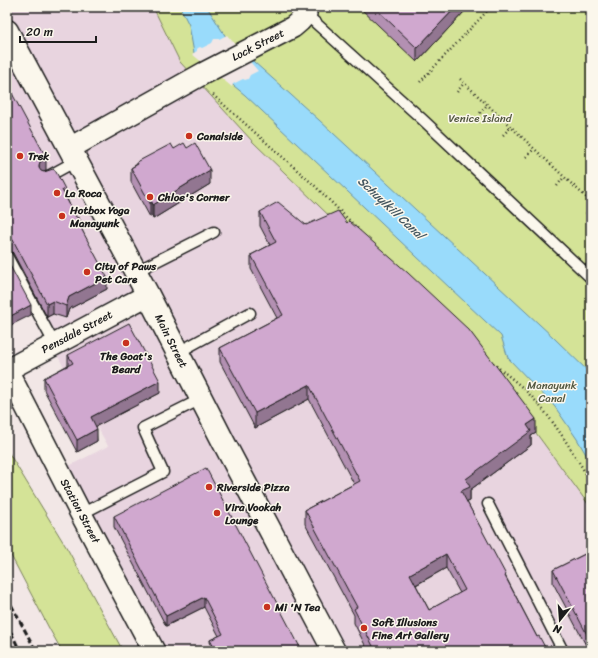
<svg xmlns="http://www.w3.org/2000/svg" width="598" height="658" font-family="Sriracha,sans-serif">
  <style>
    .built { fill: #e8d4df }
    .green { fill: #d4e397; stroke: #78805a }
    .water { fill: #99dbfb; stroke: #678fa2 }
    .pier { fill: #f2e7e6 }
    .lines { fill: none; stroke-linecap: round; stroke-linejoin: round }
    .service-casing { stroke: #1c1c1c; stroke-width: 13 }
    .minor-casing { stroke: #1c1c1c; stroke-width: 24 }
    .tertiary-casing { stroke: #1c1c1c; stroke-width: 25 }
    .path { stroke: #1c1c1c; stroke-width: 2.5; stroke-dasharray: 1 3; stroke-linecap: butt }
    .service { stroke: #fbf7ec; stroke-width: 10 }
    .minor { stroke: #fbf7ec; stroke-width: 21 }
    .tertiary { stroke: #fbf7ec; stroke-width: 22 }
    .rail { stroke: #1c1c1c; stroke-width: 3; stroke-dasharray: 6 3; stroke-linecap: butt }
    .wall { fill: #b390b2; stroke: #1c1c1c; fill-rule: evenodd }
    .shaded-wall { fill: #927691; stroke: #1c1c1c }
    .building { fill: #d0a8cf; stroke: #1c1c1c; fill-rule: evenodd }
    .poi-dot { fill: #c8321e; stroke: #fbf7ec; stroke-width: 1.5 }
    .labels { text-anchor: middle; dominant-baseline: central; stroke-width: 3; stroke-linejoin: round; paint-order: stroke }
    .street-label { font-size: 11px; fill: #1c1c1c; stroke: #fbf7ec }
    .park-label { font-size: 11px; fill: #535841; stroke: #fbf7ec }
    .poi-label { font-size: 11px; font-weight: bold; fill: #1c1c1c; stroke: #fbf7ec; text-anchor: start }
    .water-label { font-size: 12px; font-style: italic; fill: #42555f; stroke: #fbf7ec }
  </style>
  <rect width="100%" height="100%" fill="#f2e7e6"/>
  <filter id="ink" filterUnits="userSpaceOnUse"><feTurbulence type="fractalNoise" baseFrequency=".025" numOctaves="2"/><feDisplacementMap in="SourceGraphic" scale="8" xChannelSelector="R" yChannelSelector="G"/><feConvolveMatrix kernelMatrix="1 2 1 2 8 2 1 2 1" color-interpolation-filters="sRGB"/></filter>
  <g filter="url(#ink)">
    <path class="built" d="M7,7H153L180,62L349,235L536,433L591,508V651H156L67,467L108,446L7,265Z"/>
    <path class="green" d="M153,7H581L591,12V508L536,433L349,235L253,142L180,62Z
      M7,450L68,550L123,651H62L50,630L7,548Z"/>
    <path class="water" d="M180,7H207L226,37L319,120L553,337L591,374V463L577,439L555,407L508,358L501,336L245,95L194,53L189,25Z"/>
    <path class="pier" d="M227,35L258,71L250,75L248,79L245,80L243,79L233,84L232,87L192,54L197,51V49L198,48L200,47L202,48L212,43L214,39H219Z"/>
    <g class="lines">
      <g class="service-casing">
        <path id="service" d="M298,7L422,119L591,278
          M45,178L76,161
          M7,256L55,345
          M135,272L214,232
          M177,353L250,313
          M488,504L563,651
          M81,514L163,472L143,428L201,399"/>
      </g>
      <g class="minor-casing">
        <path id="minor" d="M70,148L204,73L293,27L300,21L306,14
          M7,370L81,514L154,651
          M7,370L123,308L148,295"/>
      </g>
      <g class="tertiary-casing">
        <path id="tertiary" d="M7,31L148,295L224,443L334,651"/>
      </g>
      <path class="path" d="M460,79L591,202
        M420,82L490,8L489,7
        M457,92L464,83
        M213,95L315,186L360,231
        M480,113L487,105
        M503,135L511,127
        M526,157L534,149
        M557,186L564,177
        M586,214L591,209
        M493,363C504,373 516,381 526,391C552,416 572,451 591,482"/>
      <use href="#service" class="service"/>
      <use href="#minor" class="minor"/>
      <use href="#tertiary" class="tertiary"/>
      <path class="rail" d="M7,597L36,651
        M7,624L20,651"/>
    </g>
    <path class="wall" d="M359,7H464V12L417,62Z
      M7,84L46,170L44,172L65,195L83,232L107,289L69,309L66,318L53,314L47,317L13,253L10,250H7Z
      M187,148L210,184L153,219L152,216L150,217L131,182V168L137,164V162L174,149Z
      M260,212L306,225L347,223L536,433L531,436V445L470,490V501L467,502L537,637L547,651H368L354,623V615L305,524V510L354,484L309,399L255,428L220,362V348L277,318L251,269V255L270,245L260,226ZM446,568L460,593L429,610L416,585Z
      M68,355L160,393L96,426L97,441L77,452L44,390V378L68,365Z
      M114,516L302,651H211L210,640L219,636L204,607L166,626L114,527Z
      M591,551V651H589L553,583V570Z"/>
    <path class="shaded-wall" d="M456,7H464V12L417,62V48Z
      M46,157V170L40,174L39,165L40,162Z
      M210,170V184L153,219V205Z
      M65,189V201L62,190Z
      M152,202V216L150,217V203Z
      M107,277V289L69,309L66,318V306L69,297Z
      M53,301V314L47,317V304Z
      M31,305V315L7,327V318Z
      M160,381V393L91,429V417Z
      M309,385V399L255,428V413Z
      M536,419V433L531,436V445L470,490V501L461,505V491L466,479L527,425Z
      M97,429V441L77,452V440Z
      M446,554V568L410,588V574Z
      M204,597V607L166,626V616Z"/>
    <path class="building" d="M374,7H456L417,48Z
      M7,84L46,157L40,162L39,165V168L41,171L44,172L53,169L54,170H55L65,189L62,190L76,217L79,218L83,225L82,230L107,277L69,297L66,306L53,301L47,304L13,240L10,238L7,237Z
      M184,143L187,148L195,143L210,170L153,205L152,202L150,203L131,168L138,164L137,162L171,144L174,149Z
      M278,202L306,225L338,211L347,223L349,221L408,273L469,330L536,419L527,425L531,431L466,479L470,487L461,491L506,575L505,576L537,637L539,636L547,651H378L376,649L375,650L354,609L357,607L305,510L360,481L309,385L255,413L220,348L283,315L251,255L276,242L260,212ZM446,554L465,590L429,610L410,574Z
      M7,260L31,305L7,318Z
      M129,323L160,381L91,417L97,429L77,440L44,378L73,363L68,355Z
      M206,468L302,651H216L210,640L223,634L204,597L166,616L114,516Z
      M591,551V642L553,570Z"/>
  </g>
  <g class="poi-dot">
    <circle cx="189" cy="136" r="4"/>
    <circle cx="20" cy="156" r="4"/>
    <circle cx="57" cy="193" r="4"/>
    <circle cx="150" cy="197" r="4"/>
    <circle cx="62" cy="216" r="4"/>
    <circle cx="87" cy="272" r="4"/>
    <circle cx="126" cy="343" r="4"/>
    <circle cx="209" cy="487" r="4"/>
    <circle cx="217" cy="513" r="4"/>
    <circle cx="267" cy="607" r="4"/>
    <circle cx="364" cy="628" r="4"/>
  </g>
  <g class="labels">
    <g class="street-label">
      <text transform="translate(258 45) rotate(-27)">Lock Street</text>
      <text transform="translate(77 332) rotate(-28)">Pensdale Street</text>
      <text transform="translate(171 341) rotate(63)">Main Street</text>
      <text transform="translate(80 511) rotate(62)">Station Street</text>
    </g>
    <g class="park-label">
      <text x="480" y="118">Venice Island</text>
      <text x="552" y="385">Manayunk<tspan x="552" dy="13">Canal</tspan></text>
    </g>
    <g class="poi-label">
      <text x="197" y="136">Canalside</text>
      <text x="28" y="156">Trek</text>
      <text x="65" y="193">La Roca</text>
      <text x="158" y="197">Chloe's Corner</text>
      <text x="70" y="210">Hotbox Yoga<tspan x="70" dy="13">Manayunk</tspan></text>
      <text x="95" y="266">City of Paws<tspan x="95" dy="13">Pet Care</tspan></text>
      <text x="126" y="356" text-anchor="middle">The Goat's<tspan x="126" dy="13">Beard</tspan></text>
      <text x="217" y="487">Riverside Pizza</text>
      <text x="225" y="507">Vira Vookah<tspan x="225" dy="13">Lounge</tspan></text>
      <text x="275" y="607">Mi 'N Tea</text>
      <text x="372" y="622">Soft Illusions<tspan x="372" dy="13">Fine Art Gallery</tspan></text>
    </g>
    <g class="water-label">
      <text transform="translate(391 208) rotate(43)">Schuylkill Canal</text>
    </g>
  </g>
  <rect width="598" height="658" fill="none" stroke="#fbf7ec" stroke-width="24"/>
  <rect x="12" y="12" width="574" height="634" fill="none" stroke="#1c1c1c" stroke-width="1.5" filter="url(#ink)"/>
  <g transform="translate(560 620) rotate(197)" stroke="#fbf7ec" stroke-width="3" paint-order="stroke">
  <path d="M0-3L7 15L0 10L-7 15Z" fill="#1c1c1c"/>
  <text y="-6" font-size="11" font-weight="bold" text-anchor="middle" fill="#1c1c1c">N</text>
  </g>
  <path d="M20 36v6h76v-6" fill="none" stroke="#1c1c1c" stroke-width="2"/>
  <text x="26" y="36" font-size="12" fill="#1c1c1c" stroke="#fbf7ec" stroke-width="3" paint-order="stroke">20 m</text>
</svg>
